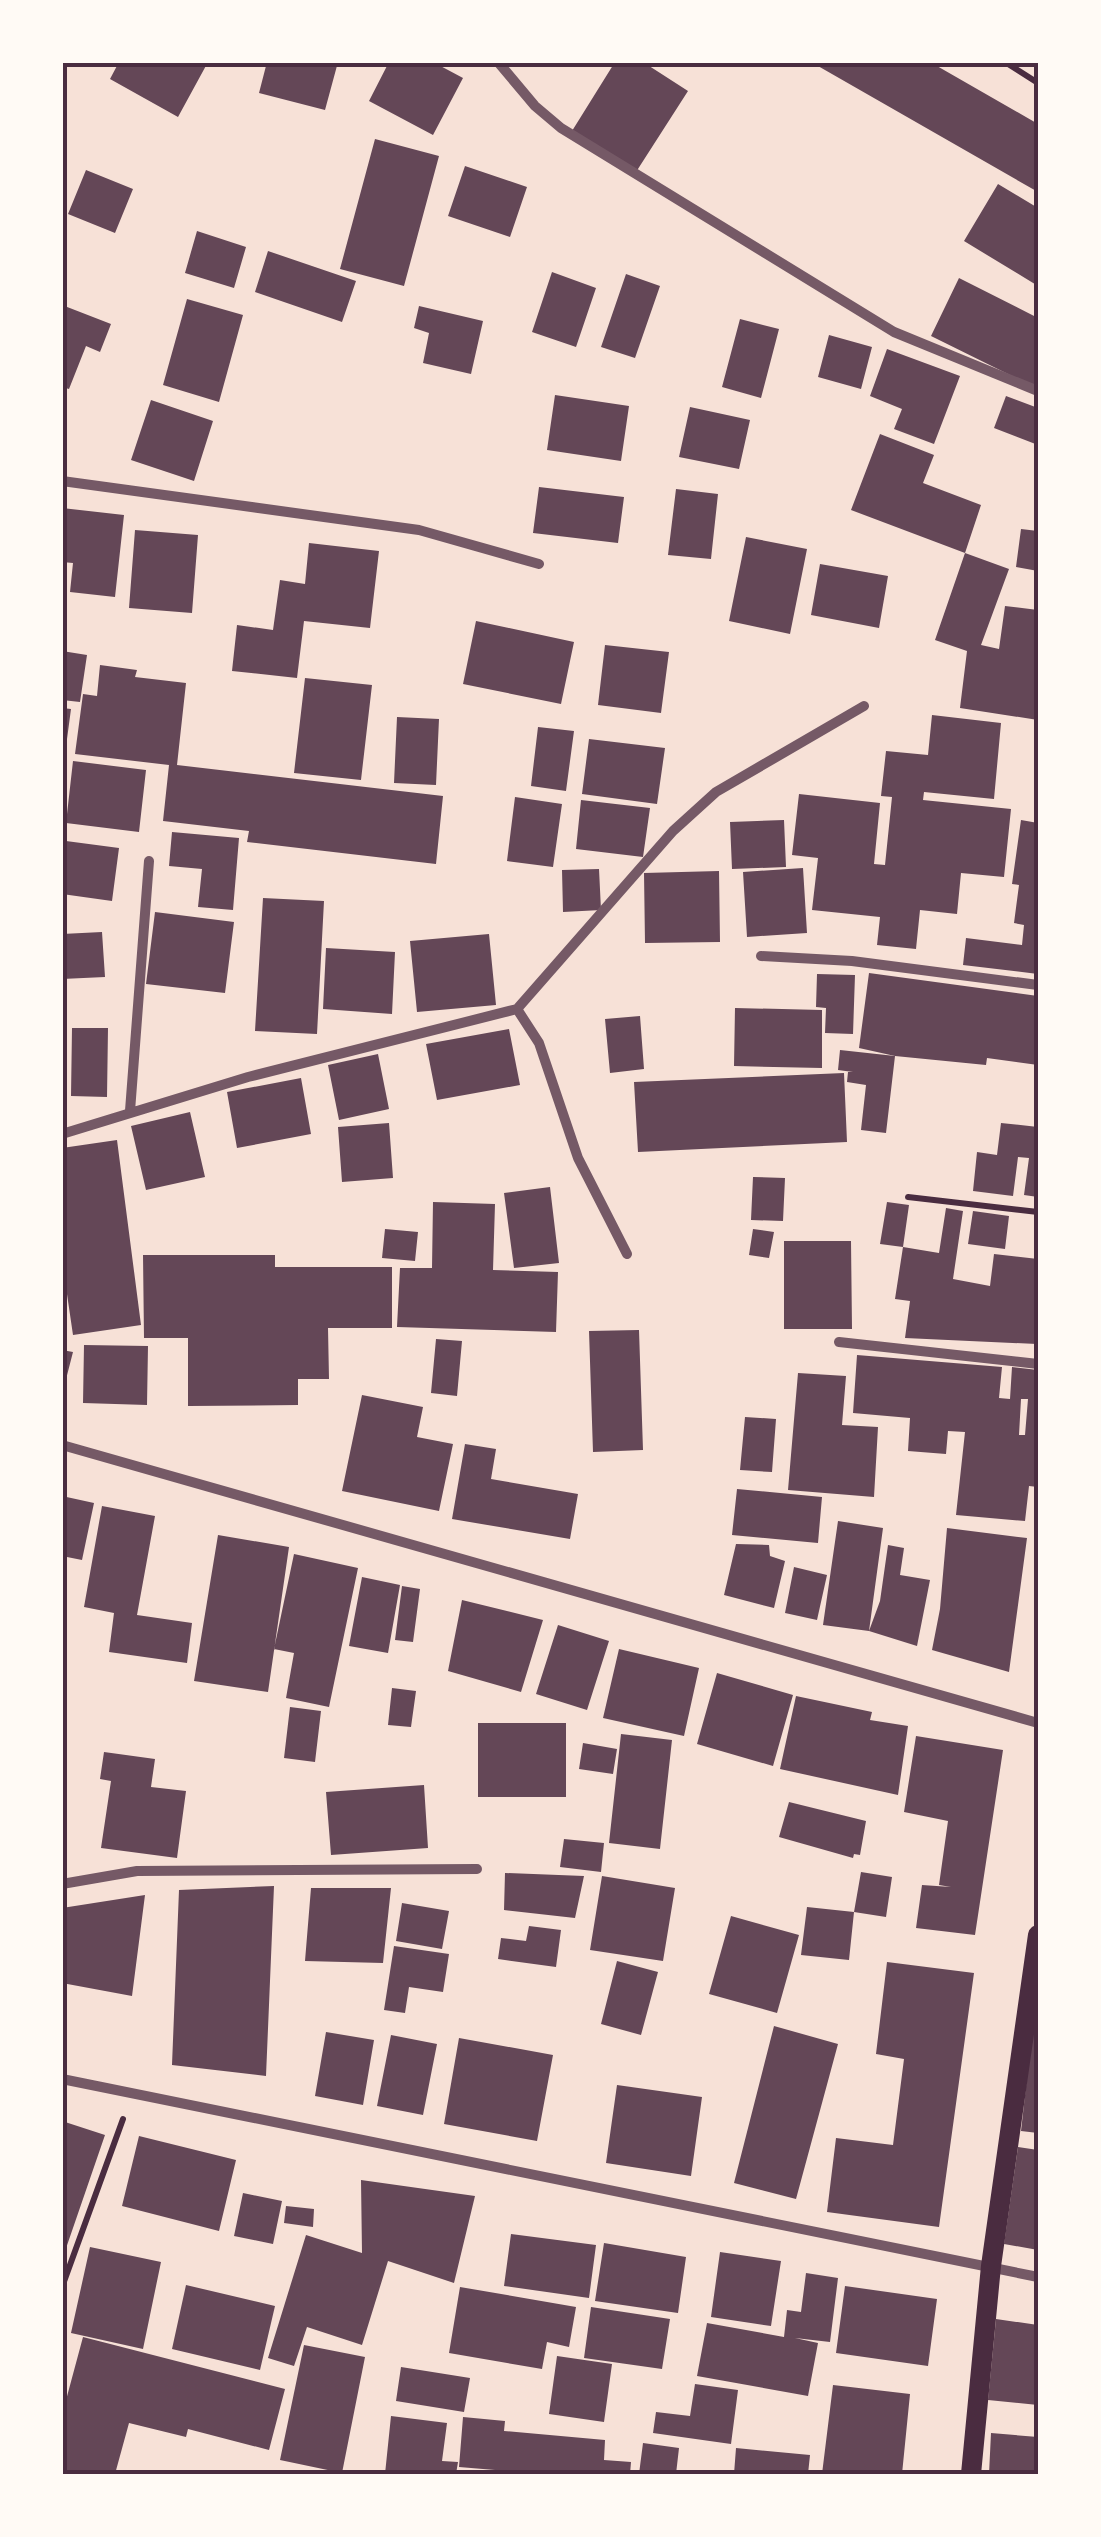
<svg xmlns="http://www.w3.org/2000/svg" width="1101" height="2537" font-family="Signika,sans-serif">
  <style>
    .building { fill: #644757; fill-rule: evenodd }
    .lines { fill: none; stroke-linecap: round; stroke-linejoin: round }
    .path { stroke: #4a2c40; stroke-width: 6 }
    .minor { stroke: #755966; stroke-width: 10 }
    .secondary { stroke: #4a2c40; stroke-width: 20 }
    .neatline { fill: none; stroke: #4a2c40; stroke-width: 4 }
  </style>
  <rect width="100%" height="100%" fill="#f7e1d7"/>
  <path class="building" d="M119,62H208L178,117L110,79Z
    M267,62H338L325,110L259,93Z
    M389,62H433L463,78L433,135L369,101Z
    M615,62H643L688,91L636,172L572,131Z
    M811,62H930L1038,124V192Z
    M375,139L439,156L404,286L340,269Z
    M465,166L527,187L510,237L448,216Z
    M86,170L133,189L115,233L68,214Z
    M998,184L1038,208V286L964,241Z
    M197,231L246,247L234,288L185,273Z
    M268,251L356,281L342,322L255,292Z
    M552,272L596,288L576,347L532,332Z
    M626,274L660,286L635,358L601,347Z
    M959,278L1038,318V389L931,336Z
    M187,299L243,315L219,402L163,385Z
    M62,305L111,324L100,352L86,346L69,389L62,387Z
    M419,306L483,321L471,374L423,363L429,333L414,328Z
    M740,319L779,329L761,398L722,387Z
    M829,335L872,347L861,389L818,377Z
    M887,349L960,376L934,444L894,429L902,409L870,396Z
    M555,395L629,406L621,461L547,450Z
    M1006,396L1038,408V445L994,428Z
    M151,400L213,421L194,481L131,460Z
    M690,407L750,420L739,469L679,457Z
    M880,434L934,455L923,483L981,505L965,553L851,510Z
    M539,487L624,497L618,543L533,533Z
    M676,489L718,494L711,559L668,555Z
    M62,508L124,515L115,597L70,592L73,563L62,562Z
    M1021,529L1038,531V571L1016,567Z
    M135,530L198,535L192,613L129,608Z
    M746,537L807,549L790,634L729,621Z
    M309,543L379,551L370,628L304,621L297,678L232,671L237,625L273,630L280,580L305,584Z
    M965,553L1009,569L981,645L999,649L1005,606L1038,610V720L960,708L967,651L935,640Z
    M820,564L888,576L879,628L811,615Z
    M476,621L574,642L561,704L463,684Z
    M605,645L669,652L661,713L598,705Z
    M62,651L87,655L80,702L62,700Z
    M100,665L137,670L135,677L186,683L177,765L443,796L436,864L247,842L249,831L163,821L169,765L75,754L83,694L97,696Z
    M305,678L372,685L361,780L294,773Z
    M62,708L71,709L65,754H62Z
    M932,715L1001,723L994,799L924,792L923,800L1011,809L1004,877L961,873L957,914L920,910L916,949L877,945L880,917L812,910L818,858L792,855L799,794L880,803L874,864L885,865L892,797L881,796L886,751L928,755Z
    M397,717L439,719L436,785L394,783Z
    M538,727L574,731L566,791L531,786Z
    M589,739L665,748L657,804L582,794Z
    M73,761L146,770L139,832L66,823Z
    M515,797L562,804L553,867L507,861Z
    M581,800L650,808L643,857L576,849Z
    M784,820L786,867L732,869L730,822Z
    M1021,820L1038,823V974L963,965L966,938L1022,945L1024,925L1014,923L1019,885L1012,884Z
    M172,832L239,838L233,910L198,907L202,869L169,866Z
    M66,841L119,848L112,901L62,894Z
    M803,868L807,933L747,937L743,872Z
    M599,869L601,910L563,912L562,870Z
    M719,871L720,942L645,943L644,873Z
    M263,898L324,901L317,1034L255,1031Z
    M155,912L234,922L225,993L146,984Z
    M102,932L105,977L62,979V934Z
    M489,934L496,1005L417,1012L410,941Z
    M326,948L395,952L392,1014L323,1009Z
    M869,973L1038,996V1065L987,1058L986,1065L895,1056L886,1133L861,1130L866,1085L847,1082L848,1072H853L838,1070L840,1050L895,1056L859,1048Z
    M817,974L855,975L853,1034L825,1033L826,1008L816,1007Z
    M735,1008L822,1010V1068L734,1066Z
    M640,1016L644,1069L610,1073L605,1019Z
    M72,1028H108L107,1097L71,1096Z
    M509,1029L520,1085L437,1100L426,1044Z
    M378,1054L389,1109L339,1120L328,1065Z
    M844,1073L847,1142L638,1152L634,1082Z
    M301,1078L311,1134L237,1148L227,1092Z
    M190,1112L205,1177L146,1190L131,1126Z
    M389,1123L393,1178L342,1182L338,1127Z
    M1001,1123L1038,1127V1197L1024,1195L1029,1158L1018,1157L1013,1196L973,1191L977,1152L997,1155Z
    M117,1140L141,1325L73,1335L62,1260V1148Z
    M753,1177L785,1178L783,1221L751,1220Z
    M550,1187L559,1263L514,1268L504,1193Z
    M433,1202L495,1204L493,1270L558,1272L556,1332L397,1327L400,1268H432Z
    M887,1202L909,1205L903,1247L880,1244Z
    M946,1208L963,1211L953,1279L990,1286L994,1254L1038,1259L1037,1344L905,1338L910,1301L895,1299L903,1247L939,1253Z
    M973,1211L1009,1216L1005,1249L968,1244Z
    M385,1229L418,1232L415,1261L382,1258Z
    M753,1229L774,1232L769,1258L749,1255Z
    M784,1241H851L852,1329H784Z
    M143,1255H275V1267H392V1328H328L329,1379H298V1405L188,1406V1338H144Z
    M639,1330L643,1450L593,1452L589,1331Z
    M436,1339L462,1341L457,1396L431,1393Z
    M84,1345L148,1346L147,1405L83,1403Z
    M62,1350L73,1352L64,1387L62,1386Z
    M857,1355L1002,1367L999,1398L1010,1399L1012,1367L1038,1370V1487L1029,1486L1025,1521L956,1515L965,1432L948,1431L946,1454L908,1451L910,1418L853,1413ZM1021,1399H1028L1025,1435H1019Z
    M798,1373L846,1376L842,1425L878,1427L874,1497L788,1490Z
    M362,1395L423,1407L417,1437L453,1444L439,1511L342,1491Z
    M745,1417L776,1419L772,1472L740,1470Z
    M465,1444L496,1449L491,1479L578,1494L570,1539L452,1519Z
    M737,1489L822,1497L818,1543L732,1535Z
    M62,1496L94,1503L82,1560L62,1556Z
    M102,1506L155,1516L137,1615L192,1623L187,1663L109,1652L114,1613L84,1607Z
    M838,1521L883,1528L869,1631L823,1625Z
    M947,1528L1027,1538L1009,1672L932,1650L940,1609Z
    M218,1535L289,1547L268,1692L194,1681Z
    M736,1544L769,1545L770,1556L785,1561L774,1608L724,1595Z
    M888,1545L904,1548L900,1575L930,1580L917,1646L869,1631L880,1601Z
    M294,1554L358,1568L329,1707L286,1698L294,1653L274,1649Z
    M794,1567L827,1575L817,1620L785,1613Z
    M362,1577L400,1585L388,1653L349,1646Z
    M402,1586L420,1589L413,1642L395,1640Z
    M462,1600L543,1620L521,1692L448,1671Z
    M558,1625L609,1641L587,1710L536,1694Z
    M619,1649L699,1668L684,1736L603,1718Z
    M717,1673L793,1695L773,1766L697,1744Z
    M392,1688L416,1691L411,1727L388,1725Z
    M796,1696L872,1712L870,1720L908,1726L898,1795L780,1769Z
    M290,1707L321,1711L315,1762L284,1758Z
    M478,1723H566V1797H478Z
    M621,1734L672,1740L660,1849L609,1843Z
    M916,1736L1003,1750L975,1935L916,1928L922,1885L951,1887L939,1885L948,1821L904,1812Z
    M583,1743L617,1749L613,1774L579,1769Z
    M104,1752L155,1759L151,1787L186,1791L177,1858L101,1848L111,1781L100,1779Z
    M424,1785L428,1848L331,1855L326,1792Z
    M789,1802L866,1821L860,1855L854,1854L853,1858L779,1837Z
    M564,1839L604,1843L601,1872L560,1867Z
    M861,1872L892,1877L886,1917L854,1912Z
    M505,1873L584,1876L575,1918L504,1910Z
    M602,1876L675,1888L663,1961L590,1950Z
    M274,1886L266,2076L172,2065L179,1890Z
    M311,1888H391L383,1963L305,1961Z
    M145,1895L132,1996L62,1983V1908Z
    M402,1903L449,1911L442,1949L396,1941Z
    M807,1907L854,1912L849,1960L801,1955Z
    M731,1916L799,1935L777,2013L709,1994Z
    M529,1926L561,1930L556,1967L498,1959L501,1938L526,1941Z
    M394,1946L449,1954L443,1992L409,1987L405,2013L384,2010Z
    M617,1961L658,1972L641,2035L601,2024Z
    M887,1962L974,1973L939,2227L827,2212L836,2138L893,2145L904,2059L876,2054Z
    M1036,1998H1038V2133L1021,2131Z
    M774,2026L838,2044L796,2199L734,2183Z
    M326,2032L374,2040L363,2105L315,2096Z
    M391,2035L437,2044L423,2115L377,2106Z
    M459,2038L553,2055L537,2141L444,2124Z
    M617,2085L702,2097L691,2176L606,2163Z
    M62,2121L105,2135L63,2257H62Z
    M139,2136L236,2160L219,2231L122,2206Z
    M1018,2147L1038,2150V2250L1004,2244Z
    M361,2180L475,2196L454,2283L388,2261L362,2345L307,2327L294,2366L268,2358L306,2235L362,2253Z
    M243,2193L282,2201L273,2244L234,2236Z
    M286,2206L314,2209L313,2227L284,2223Z
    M511,2234L596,2245L589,2298L504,2286Z
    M604,2243L686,2257L678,2313L595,2301Z
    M90,2247L161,2262L143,2349L71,2333Z
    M720,2252L781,2261L771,2326L711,2317Z
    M806,2273L838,2278L830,2342L795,2338L818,2343L808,2396L697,2376L707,2323L784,2337L787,2310L801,2312Z
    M186,2285L275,2306L260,2370L172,2349Z
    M845,2286L937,2299L928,2366L836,2353Z
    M460,2287L576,2307L569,2347L547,2342L542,2369L449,2353Z
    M591,2307L670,2319L662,2369L584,2358Z
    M996,2319L1038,2325V2405L988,2400Z
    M83,2337L285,2389L269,2450L188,2429L186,2437L129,2423L115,2474H62V2415Z
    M304,2345L365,2357L342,2473L280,2460Z
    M557,2356L612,2364L604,2422L549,2414Z
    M401,2367L470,2378L464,2412L396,2401Z
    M695,2384L738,2390L731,2444L653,2433L656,2412L690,2416Z
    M833,2385L910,2394L902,2474H822Z
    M391,2416L447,2423L442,2461L458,2462L456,2474H385Z
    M463,2417L505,2421L504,2431L605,2440L604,2460L631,2462L630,2474H541L459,2467Z
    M991,2433L1038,2437V2474H989Z
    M643,2443L679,2448L676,2474H639Z
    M736,2448L810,2455L808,2474H734Z"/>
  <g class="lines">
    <path class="path" d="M1005,62L1038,83
      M908,1197L1038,1212
      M62,2287L123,2119"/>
    <path class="minor" d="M498,62L535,106L561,128L894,332L1038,391
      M62,481L419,530L539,564
      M761,956L852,961L1038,985
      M517,1009L539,1043L578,1158L627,1254
      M130,1111L149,861
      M62,1134L248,1077L517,1009L673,831L716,792L864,706
      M839,1342L1038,1364
      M62,1445L1038,1723
      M62,1884L137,1871L477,1869
      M62,2079L1038,2277"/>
    <path class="secondary" d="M971,2474L991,2266L1038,1935"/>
  </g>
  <rect width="1101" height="2537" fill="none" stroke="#fffaf5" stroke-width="130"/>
  <rect x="65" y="65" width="971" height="2407" class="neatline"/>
</svg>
